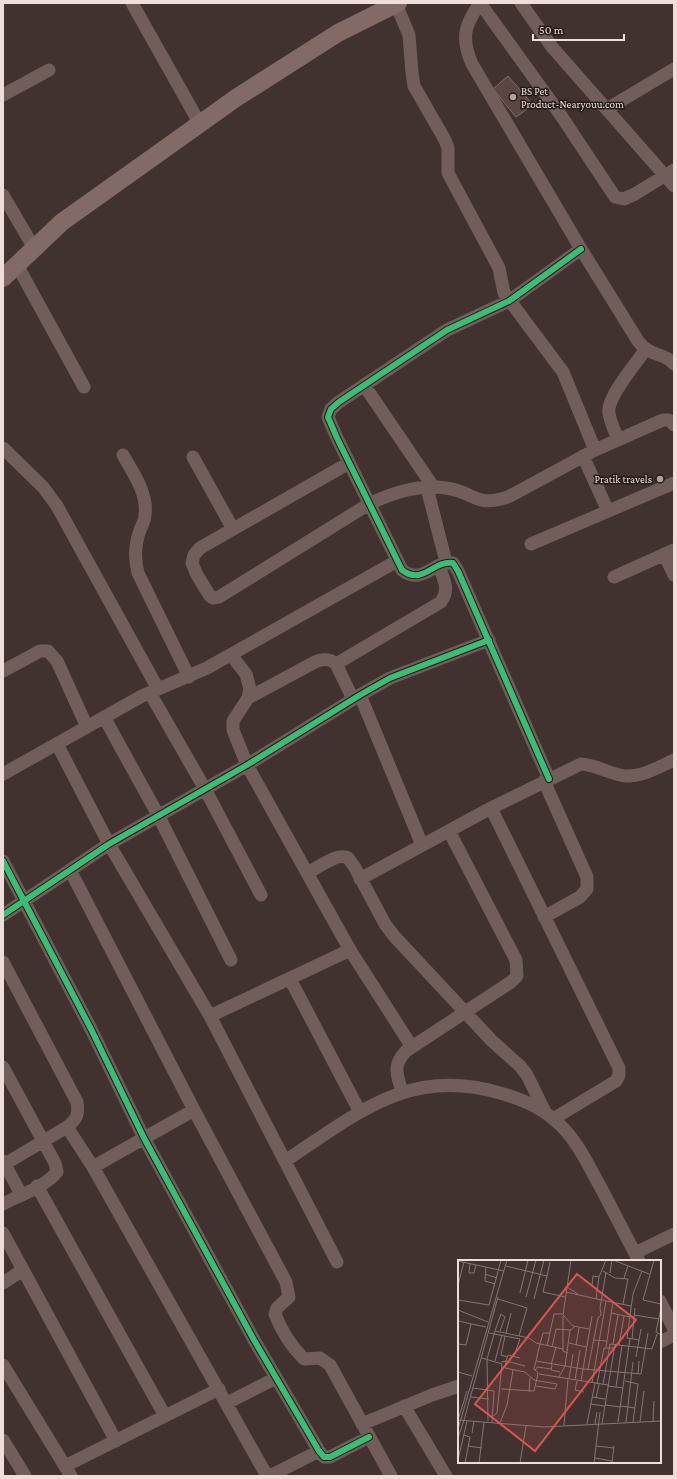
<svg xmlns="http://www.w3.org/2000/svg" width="677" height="1479" font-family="'Crimson Pro',serif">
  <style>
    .building { fill: #5c4642; stroke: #7c6e6c }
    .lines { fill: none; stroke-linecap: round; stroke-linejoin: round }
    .minor { stroke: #715e5a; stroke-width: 13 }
    .highway { stroke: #826b66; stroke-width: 18 }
    .cycleway-casing { stroke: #251917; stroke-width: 8 }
    .cycleway { stroke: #3abd76; stroke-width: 6 }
    .poi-dot { fill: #b1a19e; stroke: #251917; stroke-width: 1.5 }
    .labels { text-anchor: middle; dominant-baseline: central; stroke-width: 3; stroke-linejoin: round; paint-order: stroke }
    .poi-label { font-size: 11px; fill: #eeddd9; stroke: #251917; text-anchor: start }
    .inset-road { fill: none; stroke: #867673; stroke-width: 1 }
    .view { fill: #dc5554; fill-opacity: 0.15; stroke: #dc5554; stroke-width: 2 }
    .inset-edge { fill: none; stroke: #eeddd9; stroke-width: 2 }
  </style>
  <rect width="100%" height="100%" fill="#41322f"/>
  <path class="building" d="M508,76L533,105L516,117L493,89Z"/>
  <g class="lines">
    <path class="minor" d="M132,3L200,124
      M480,3C464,26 461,38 472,64L581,249L638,341C651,358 664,352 674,364
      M480,3L560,114L615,197L624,199L635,194L674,170
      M521,3L552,47L674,186
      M396,4L409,35L412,73L414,86L445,140L448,148V173L499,268L504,293L563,372L595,450
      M3,95L49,70
      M607,109L674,69
      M3,195L34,248
      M17,265L84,387
      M364,385L434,488
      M618,440C615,431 610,422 609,413C606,398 636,364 645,350
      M3,448L43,487L57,506L158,689
      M123,455C133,473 148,493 145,515C145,520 142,525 140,530C135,545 134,557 138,573L189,677
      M583,456L608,511
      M193,457L233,529
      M349,463L200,548L194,555L192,563L197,575L210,596L213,598L219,597L369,504C392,493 420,484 446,488C476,492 475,509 510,496L595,450L663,420H669L674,425
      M427,488L446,562
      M531,544L674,483
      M664,554L674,575
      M614,577L674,550
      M231,655L246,674L250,689L248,698L233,721V730L247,765L350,950L412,1047
      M336,664L441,602C450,589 444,580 439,566
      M3,671L40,651H48L57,661L87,727
      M150,693L205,789L261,895
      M360,695L422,845
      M248,698L315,662C323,659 329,658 336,664L353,699
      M104,717L158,815L231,960
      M57,744L109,844L210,1016L337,1262
      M3,774L142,696L207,668L397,561
      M549,779L458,571L453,563C433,560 423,586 402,570L337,438L328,417L331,409L339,402L447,330L509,301L581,249
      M544,781L587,877V889L580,897L544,917
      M491,808L619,1068V1075L616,1081L553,1119
      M3,861L91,1029L144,1138L254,1340L319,1451L324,1457H330L369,1437
      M70,870L194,1110L286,1282L289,1297L277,1308L275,1314C281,1330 292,1347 304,1359L320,1358L330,1365L391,1476
      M308,873C316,868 339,852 348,858C350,860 352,864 354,866L385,924L395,937L492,1041L520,1066L527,1075L545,1112
      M360,879L491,808L581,764C596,765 606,772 620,775C637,780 659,767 674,760
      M3,915L109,844L247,765L360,695L390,678L489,640
      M3,962L77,1102C79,1115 77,1119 67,1127L5,1164
      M290,979L360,1112
      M210,1016L350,950
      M3,1067L55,1163L57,1172C45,1187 20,1195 3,1204
      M402,1092C397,1074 392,1066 406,1051L511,982L517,976L516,960L449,831
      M67,1127L93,1167L267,1476
      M3,1161L21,1194
      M285,1161C357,1114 409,1066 500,1093C525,1100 547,1110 565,1130C580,1146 589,1167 600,1186C613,1211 626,1236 639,1261
      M93,1167L194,1110
      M37,1186L165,1416
      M3,1233L116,1441
      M635,1253L674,1234
      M3,1283L23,1270
      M660,1301L674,1329
      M660,1342L674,1335
      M3,1365L71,1476
      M227,1403L276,1378
      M404,1406L446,1476
      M362,1424L432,1395L459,1386
      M3,1440L25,1476
      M65,1466L219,1389
      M270,1476L319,1451"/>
    <path class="highway" d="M3,278L62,222L236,98L338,33L398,3"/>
    <g class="cycleway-casing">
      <path id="cycleway" d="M549,779L458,571L453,563C433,560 423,586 402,570L337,438L328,417L331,409L339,402L447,330L509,301L581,249
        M3,861L91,1029L144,1138L254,1340L319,1451L324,1457H330L369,1437
        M3,915L109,844L247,765L360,695L390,678L489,640"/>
    </g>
    <use href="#cycleway" class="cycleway"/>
  </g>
  <g class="poi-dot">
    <circle cx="513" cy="97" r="4"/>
    <circle cx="660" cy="479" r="4"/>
  </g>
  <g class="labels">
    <g class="poi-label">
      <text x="521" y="91">BS Pet<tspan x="521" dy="13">Product-Nearyouu.com</tspan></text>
      <text x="652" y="479" text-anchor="end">Pratik travels</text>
    </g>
  </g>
  <g transform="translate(458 1260)">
    <rect width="203" height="203" fill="#41322f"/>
    <path class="inset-road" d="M113,0L105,55L115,66L131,69M155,0L191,14M196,0L185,40L203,44M0,1L46,11M12,3L11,13H16L18,5M48,6L89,16L85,32L107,37M28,7L27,21L37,24M145,11L157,18L170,19L165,44M152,13L154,0M27,14L39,18M89,16L92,2M166,18L170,6M0,25L6,2M134,25L135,16L141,17M109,27L120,34M108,32L143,40M62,33L70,0M68,37L78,0M40,39L69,48L61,76M76,39L86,0M138,39L141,17L148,0M0,40L31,45L43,0M148,41L173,46M203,48L198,72L203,75M0,50L30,62M153,53L172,57M176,55L201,59M105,56V91L110,93M0,61L28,67M37,71L43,54L47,57L42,71M31,73L62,79M48,73L53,53M47,76L43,95L49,97M174,79L177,48M136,80L149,81M181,80L169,78L175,34L184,11M111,83L128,87M0,84L8,85L13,64M82,84L85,73H92M155,84L160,55M118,85L121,68M161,85L166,56M89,86L96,54H105M94,87L98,69L113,70L116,67M148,87L155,42M56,96L62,79M178,97L183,69M24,98L44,104L39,153L34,157M37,101L44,75M48,101L47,108L67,112L76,120L99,124L97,129L78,126M48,101L67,106M78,101L125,109L183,114L190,73M43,102L48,101L50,95L62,98M93,105L98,87M94,105L93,110L102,112M130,109L140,58L143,55L142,48L148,12M77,111L79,107L93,109M0,112L14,116M81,114L150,125M180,114L181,101M101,117L107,106L112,70M111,119L115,94M117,120L122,90M119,121L117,130L126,132M123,121L134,56M167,121L180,124L175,162M134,123L148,41L143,39M139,124L146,88H156M145,125L152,84L194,89L199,74M150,126L165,128M158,127L164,85M15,128L36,131L34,162M43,129L76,131L80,113L76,109L82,84M71,132L72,118M13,137L31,139M134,137L147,139M138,138L141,124M133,144L146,146M147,145L163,147M163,146L177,148M5,152L49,0M0,160L9,131M0,160L86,167L203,161M6,160L40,37M30,161L29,99L37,71L71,78L78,83L105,89M195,161L196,141M160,162L172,78M168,162L175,102M182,162L186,131M42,163L49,145L55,110M129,164L137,123M137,164L139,152M144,164L157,84M106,165L110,119M0,169L5,152M14,173L16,161M6,175L12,177L7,203M0,178L6,160M10,186L24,188M138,186L156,188M137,198L154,201M0,200L9,161M21,203L26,162M62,203L68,166M136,203L142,152M154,203L156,186"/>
    <path class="view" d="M119,14L178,60L77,191L17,144Z"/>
    <rect width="203" height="203" class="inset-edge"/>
  </g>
  <rect width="677" height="1479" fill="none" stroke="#eeddd9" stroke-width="8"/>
  <path d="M533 34v6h91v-6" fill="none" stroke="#eeddd9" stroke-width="2"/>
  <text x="539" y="34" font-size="12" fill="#eeddd9" stroke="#251917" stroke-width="3" paint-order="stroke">50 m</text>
</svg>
